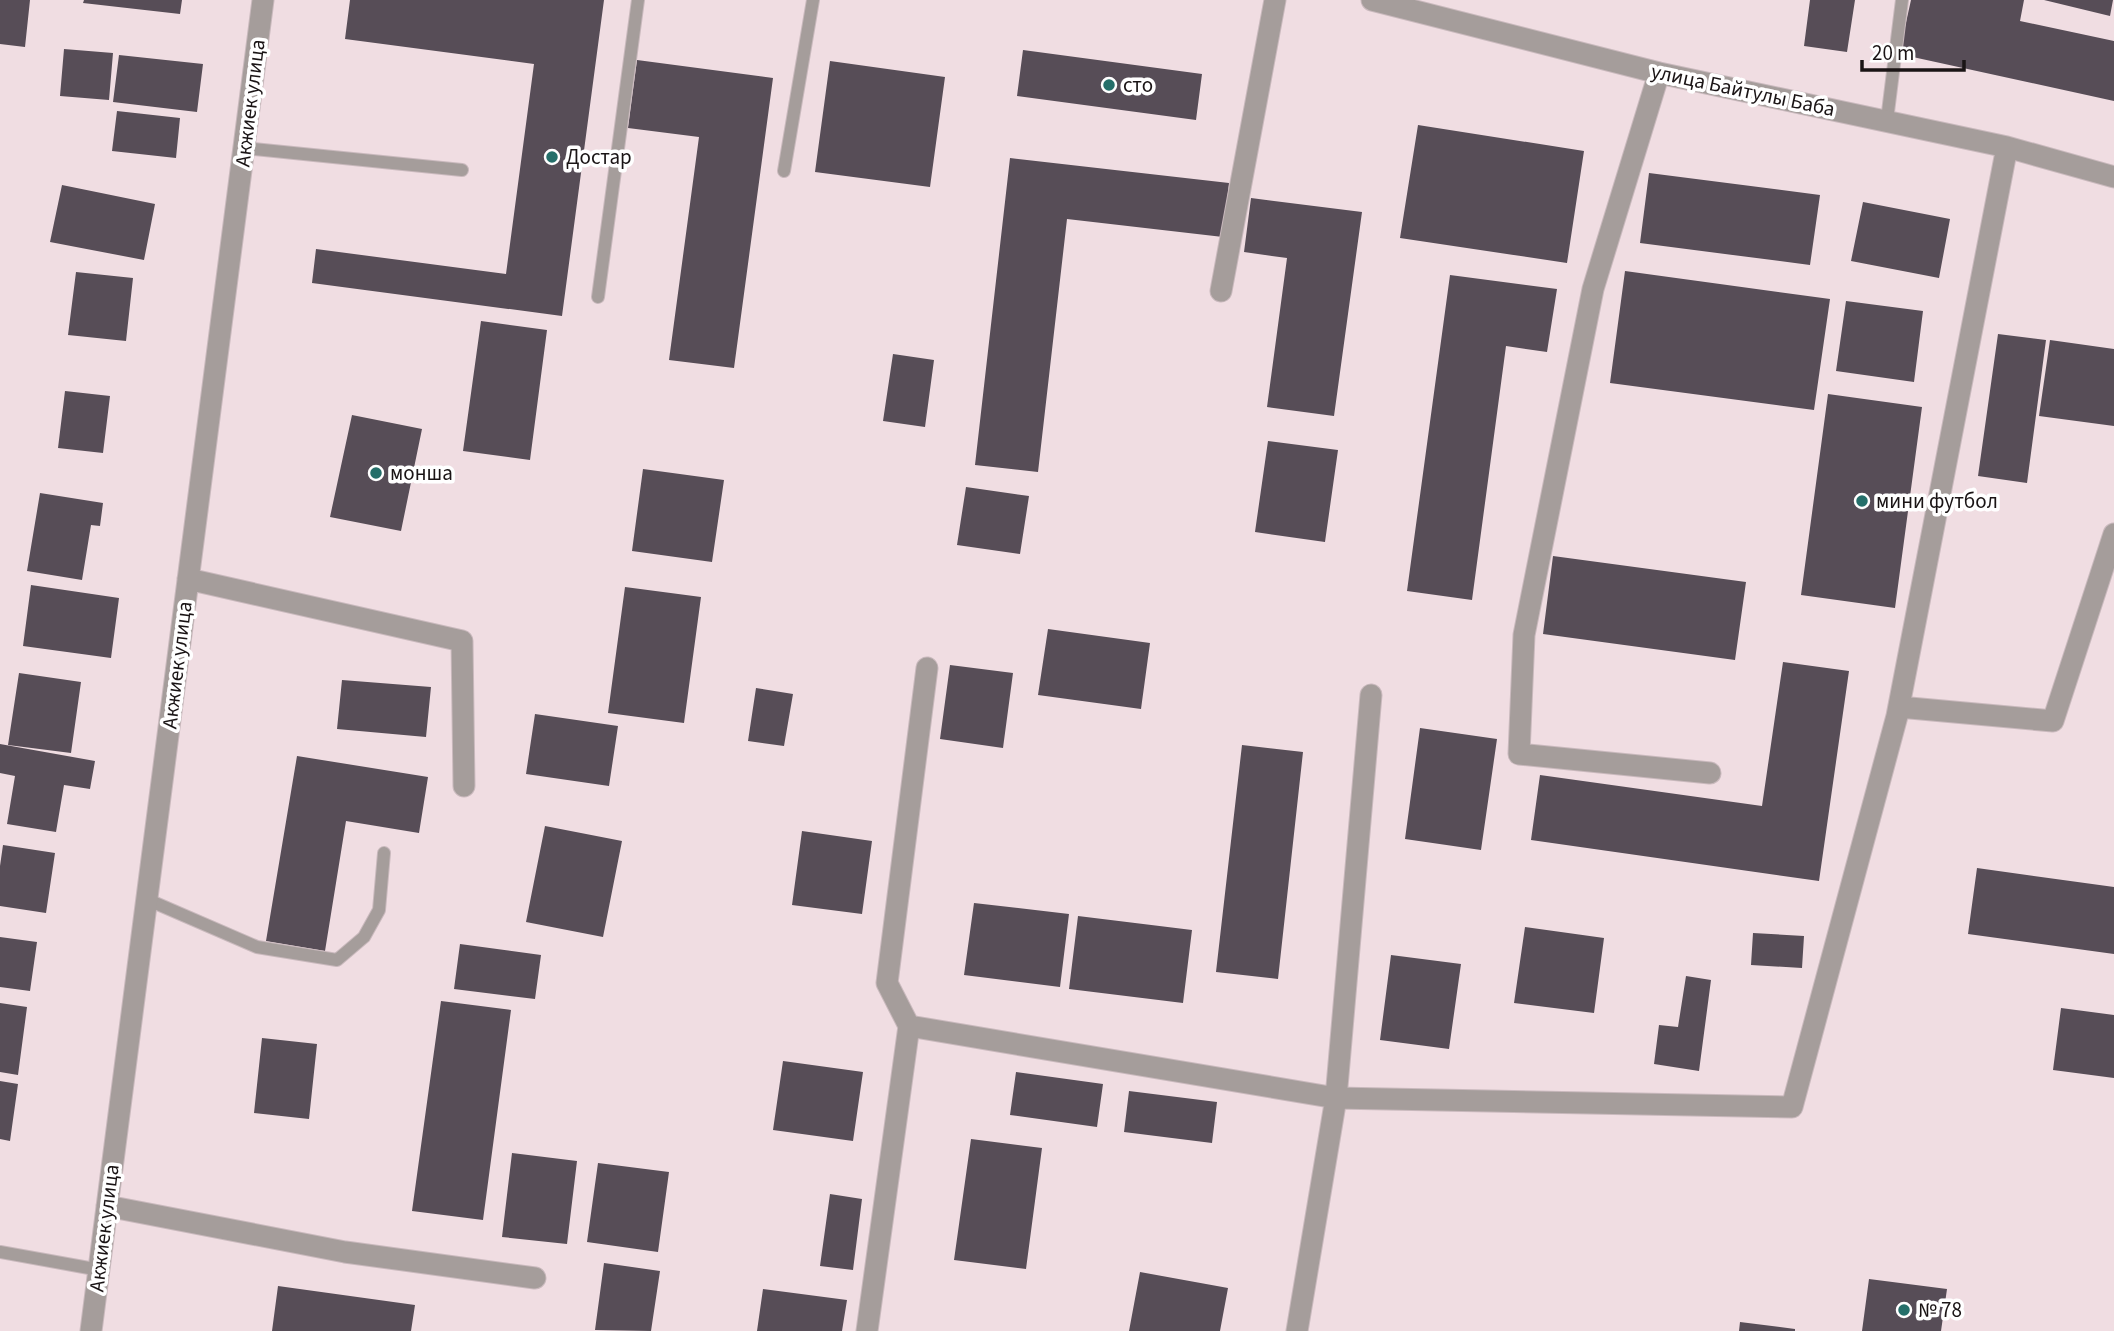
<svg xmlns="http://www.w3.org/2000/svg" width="2114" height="1331" font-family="'Source Sans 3',sans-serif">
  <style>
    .building { fill: #574d57 }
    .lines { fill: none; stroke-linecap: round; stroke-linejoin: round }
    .lane-casing { stroke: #c9b9bd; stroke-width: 14 }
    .street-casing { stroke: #c9b9bd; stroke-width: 23 }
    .lane { stroke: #a59d9b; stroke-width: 12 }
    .street { stroke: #a59d9b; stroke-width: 21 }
    .poi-dot { fill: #256f6a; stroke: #fff; stroke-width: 2.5 }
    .labels { text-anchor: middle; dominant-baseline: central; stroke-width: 7; stroke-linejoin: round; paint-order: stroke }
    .poi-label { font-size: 21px; fill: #1a1415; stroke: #fff; text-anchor: start }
    .street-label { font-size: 21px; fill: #1a1415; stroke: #fff }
  </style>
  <rect width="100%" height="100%" fill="#f0dde2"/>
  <path class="building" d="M0,0H30L25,47L0,44Z
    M84,0H182L180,14L83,3Z
    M350,0H604L562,316L312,283L316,249L506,274L534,64L345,39Z
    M1810,0H1855L1847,52L1804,46Z
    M1911,0H2024L2020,21L2114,41V101L1899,54Z
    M2044,0H2113L2110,16Z
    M64,49L113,53L109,100L60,96Z
    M1023,50L1202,74L1196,120L1017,96Z
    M119,55L203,64L197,112L113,102Z
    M637,60L773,78L734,368L669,360L699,137L628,128Z
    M830,61L945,77L930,187L815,172Z
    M117,111L180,118L176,158L112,151Z
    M1418,125L1584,151L1567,263L1400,238Z
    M1010,158L1229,183L1223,237L1067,219L1038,472L975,465Z
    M1649,173L1820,195L1810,265L1640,243Z
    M62,185L155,204L144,260L50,242Z
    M1251,198L1362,212L1334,416L1267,407L1287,258L1244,252Z
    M1863,202L1950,219L1939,278L1851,261Z
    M1625,271L1830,299L1814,410L1610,383Z
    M76,272L133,278L126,341L68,335Z
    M1450,275L1557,289L1547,352L1506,346L1472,600L1407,591Z
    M1846,301L1923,311L1914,382L1836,371Z
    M481,321L547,330L530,460L463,451Z
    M1998,334L2046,340L2027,483L1978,476Z
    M2050,340L2114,349V426L2039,416Z
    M893,354L934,360L925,427L883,421Z
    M65,391L110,396L103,453L58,448Z
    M1828,394L1922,407L1895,608L1801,595Z
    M352,415L422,429L401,531L330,517Z
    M1268,441L1338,450L1325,542L1255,532Z
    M643,469L724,480L712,562L632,551Z
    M966,487L1029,496L1020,554L957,545Z
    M40,493L103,503L100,526L91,525L82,580L27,571Z
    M1553,556L1746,582L1735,660L1543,634Z
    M31,585L119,598L111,658L23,646Z
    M625,587L701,597L684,723L608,713Z
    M1048,629L1150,643L1141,709L1038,695Z
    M1783,662L1849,671L1819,881L1531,840L1540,775L1762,806Z
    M950,665L1013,673L1003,748L940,739Z
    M19,673L81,682L71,753L8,745Z
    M342,680L431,687L426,737L337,729Z
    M756,688L793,694L784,746L748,741Z
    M535,714L618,726L609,786L526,774Z
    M1420,728L1497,739L1481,850L1405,839Z
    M0,744L95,761L90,789L64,785L56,832L7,824L15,776L0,773Z
    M1242,745L1303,752L1278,979L1216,972Z
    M297,756L428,777L419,833L346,821L325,951L266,941Z
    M545,826L622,841L603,937L526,922Z
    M802,831L872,841L862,914L792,905Z
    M3,845L55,853L46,913L0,906V866Z
    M1977,868L2114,887V954L1968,934Z
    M974,903L1069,914L1060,987L964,975Z
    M1078,916L1192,930L1183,1003L1069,989Z
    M1525,927L1604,938L1594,1013L1514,1003Z
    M1753,933L1804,936L1802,968L1751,965Z
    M0,937L37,942L30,991L0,987Z
    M460,944L541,955L535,999L454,989Z
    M1391,955L1461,964L1449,1049L1380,1040Z
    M1686,976L1711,980L1699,1071L1654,1064L1659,1025L1678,1027Z
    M441,1001L511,1010L483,1220L412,1211Z
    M0,1003L27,1007L18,1075L0,1072Z
    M2061,1008L2114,1015V1078L2053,1070Z
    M262,1038L317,1044L309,1119L254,1113Z
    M783,1061L863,1072L853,1141L773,1130Z
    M1016,1072L1103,1084L1097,1127L1010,1115Z
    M0,1081L18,1084L10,1141L0,1139Z
    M1129,1091L1217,1102L1212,1143L1124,1132Z
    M971,1139L1042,1148L1026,1269L954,1260Z
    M512,1153L577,1161L567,1244L502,1237Z
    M598,1163L669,1172L658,1252L587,1242Z
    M830,1194L862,1199L853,1270L820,1266Z
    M604,1263L660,1271L651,1331L595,1330Z
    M1140,1272L1228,1288L1220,1331H1129Z
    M1869,1279L1947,1289L1941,1331H1862Z
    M278,1286L415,1305L411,1331H272Z
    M763,1289L847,1300L842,1331H757Z
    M1740,1322L1795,1329V1331H1739Z"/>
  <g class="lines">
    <g class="lane-casing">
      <path id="lane" d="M1887,120L1902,0
        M244,148L462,170
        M784,171L813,0
        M598,297L638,0
        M146,899L257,947L337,960L364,937L379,910L384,853
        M0,1252L100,1270"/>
    </g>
    <g class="street-casing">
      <path id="street" d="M1372,0L1659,73L2007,147L2114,177
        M1659,73L1593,289L1524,635L1519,754L1710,773
        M1221,291L1275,0
        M188,579L462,641L464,786
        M1899,707L2053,721L2114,534
        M909,1026L1336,1098L1792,1107L1897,716L2007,147
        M107,1206L345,1252L535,1278
        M91,1331L263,0
        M867,1331L909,1026L887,983L927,668
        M1297,1331L1336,1098L1371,695"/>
    </g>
    <use href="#lane" class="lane"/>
    <use href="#street" class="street"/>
  </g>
  <g class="poi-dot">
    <circle cx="1109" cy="85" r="7"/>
    <circle cx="552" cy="157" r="7"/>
    <circle cx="376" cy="473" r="7"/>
    <circle cx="1862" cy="501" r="7"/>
    <circle cx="1904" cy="1310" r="7"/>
  </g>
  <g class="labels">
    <g class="poi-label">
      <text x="1123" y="85">сто</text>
      <text x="566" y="157">Достар</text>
      <text x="390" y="473">монша</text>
      <text x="1876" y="501">мини футбол</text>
      <text x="1918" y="1310">№ 78</text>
    </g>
    <g class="street-label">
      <text transform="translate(1743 90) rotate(12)">улица Байтулы Баба</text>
      <text transform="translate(250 103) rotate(-83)">Акжиек улица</text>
      <text transform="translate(177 665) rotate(-83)">Акжиек улица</text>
      <text transform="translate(104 1228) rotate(-83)">Акжиек улица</text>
    </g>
  </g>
  <path d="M1862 60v10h102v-10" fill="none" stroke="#1a1415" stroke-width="3.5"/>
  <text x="1872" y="60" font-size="21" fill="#1a1415" stroke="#ffffff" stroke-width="5" paint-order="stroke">20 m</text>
</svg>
